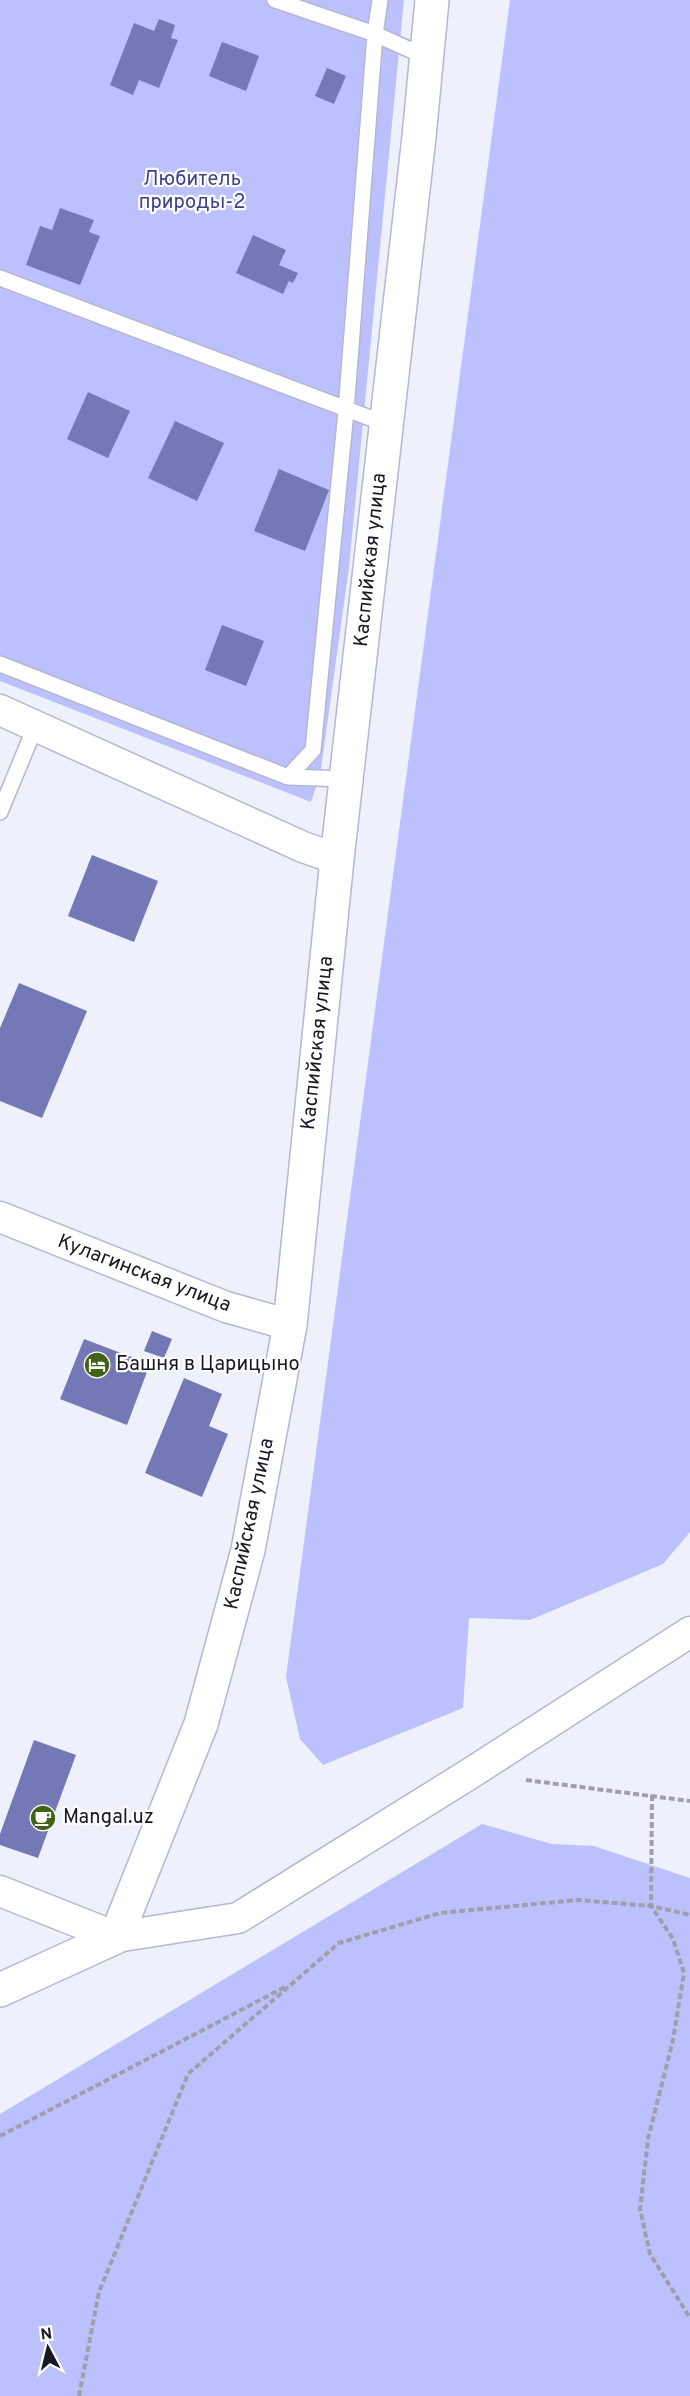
<svg xmlns="http://www.w3.org/2000/svg" width="690" height="2396" font-family="Overpass,sans-serif">
  <style>
    .green { fill: #bcc1fe }
    .building { fill: #7478b5 }
    .lines { fill: none; stroke-linecap: round; stroke-linejoin: round }
    .lane-casing { stroke: #b4b7d1; stroke-width: 18 }
    .street-casing { stroke: #b4b7d1; stroke-width: 33 }
    .secondary-casing { stroke: #b4b7d1; stroke-width: 36 }
    .path { stroke: #9e9faa; stroke-width: 4; stroke-dasharray: 6 3; stroke-linecap: butt }
    .lane { stroke: #fff; stroke-width: 15 }
    .street { stroke: #fff; stroke-width: 30 }
    .secondary { stroke: #fff; stroke-width: 33 }
    .labels { text-anchor: middle; dominant-baseline: central; stroke-width: 4.5; stroke-linejoin: round; paint-order: stroke }
    .park-label { font-size: 20px; fill: #41408c; stroke: #fefefe }
    .street-label { font-size: 20px; fill: #171821; stroke: #fefefe }
    .poi-label { font-size: 20px; fill: #171821; stroke: #fefefe; text-anchor: start }
  </style>
  <rect width="100%" height="100%" fill="#eef0fb"/>
  <path class="green" d="M0,0H404L349,567L320,776L311,802L0,681Z
    M510,0H690V1532L663,1564L530,1620L469,1618L463,1708L323,1765L300,1739L286,1677Z
    M482,1824L552,1844L594,1846L690,1878V2396H0V2114Z"/>
  <path class="building" d="M159,19L175,25L171,38L178,40L159,88L139,80L133,95L110,85L134,23L154,31Z
    M222,42L259,56L246,91L209,76Z
    M327,68L346,76L334,104L315,96Z
    M60,208L94,220L89,232L100,236L80,285L26,265L40,226L52,230Z
    M253,235L286,250L279,265L298,273L293,283L289,281L283,294L236,273Z
    M88,392L130,411L108,458L67,439Z
    M175,421L224,443L197,501L148,478Z
    M279,469L329,490L305,551L254,531Z
    M222,625L264,641L246,686L205,670Z
    M92,855L158,881L134,942L68,916Z
    M19,983L87,1011L42,1118L0,1101V1028Z
    M152,1331L172,1339L164,1358L144,1351Z
    M84,1339L150,1364L127,1425L60,1399Z
    M184,1378L222,1394L209,1426L228,1434L202,1497L145,1473Z
    M34,1740L76,1755L38,1858L0,1845V1834Z"/>
  <g class="lines">
    <g class="lane-casing">
      <path id="lane" d="M275,0L375,34L426,57
        M0,278L386,424
        M0,664L288,777L346,779
        M288,777L313,750L346,411L375,34L380,0
        M0,812L36,725"/>
    </g>
    <g class="street-casing">
      <path id="street" d="M0,710L303,847L337,859
        M0,1217L226,1307L290,1325
        M0,1891L116,1937L238,1918L471,1773L690,1632"/>
    </g>
    <g class="secondary-casing">
      <path id="secondary" d="M0,1990L116,1937L201,1724L248,1550L290,1325L337,859L419,137L432,0"/>
    </g>
    <path class="path" d="M526,1780L690,1801
      M652,1795L651,1906L673,1939L684,1973L673,2040L648,2139L640,2209L650,2254L690,2318
      M0,2136L287,1986
      M79,2396L99,2292L188,2074L339,1943L440,1913L578,1900L651,1906L690,1915"/>
    <use href="#lane" class="lane"/>
    <use href="#street" class="street"/>
    <use href="#secondary" class="secondary"/>
  </g>
  <defs>
    <g id="hotel-disc" transform="scale(1.35)"><circle r="9.5" fill="#426218" stroke="#fefefe"/><path d="M-6-4.5h1.5V1H6V5H4.5V3h-9V5H-6ZM-4 0a1.8 1.8 0 1 1 3.6 0ZM.5 0V-2.5h3Q6-2.5 6 0Z" fill="#fff"/></g>
    <g id="cafe-disc" transform="scale(1.35)"><circle r="9.5" fill="#426218" stroke="#fefefe"/><path d="M-5.5-4.5H6V0H3Q3 3.5 0 3.5H-2.5Q-5.5 3.5-5.5 0ZM3-3.2v2h1.7v-2ZM-6 4.5H4V6H-6Z" fill="#fff"/></g>
  </defs>
  <g fill-rule="evenodd">
    <use href="#hotel-disc" x="97" y="1365"/>
    <use href="#cafe-disc" x="43" y="1818"/>
  </g>
  <g class="labels">
    <g class="park-label">
      <text x="192" y="180">Любитель<tspan x="192" dy="23">природы-2</tspan></text>
    </g>
    <g class="street-label">
      <text transform="translate(371 560) rotate(-84)">Каспийская улица</text>
      <text transform="translate(318 1043) rotate(-84)">Каспийская улица</text>
      <text transform="translate(144 1274) rotate(21)">Кулагинская улица</text>
      <text transform="translate(250 1524) rotate(-78)">Каспийская улица</text>
    </g>
    <g class="poi-label">
      <text x="116" y="1365">Башня в Царицыно</text>
      <text x="63" y="1818">Mangal.uz</text>
    </g>
  </g>
  <g transform="translate(48 2348) rotate(353)" stroke="#fefefe" stroke-width="4.5" paint-order="stroke">
  <path d="M0-4.5L10 22L0 15L-10 22Z" fill="#171821"/>
  <text y="-9" font-size="16" font-weight="bold" text-anchor="middle" fill="#171821">N</text>
  </g>
</svg>
